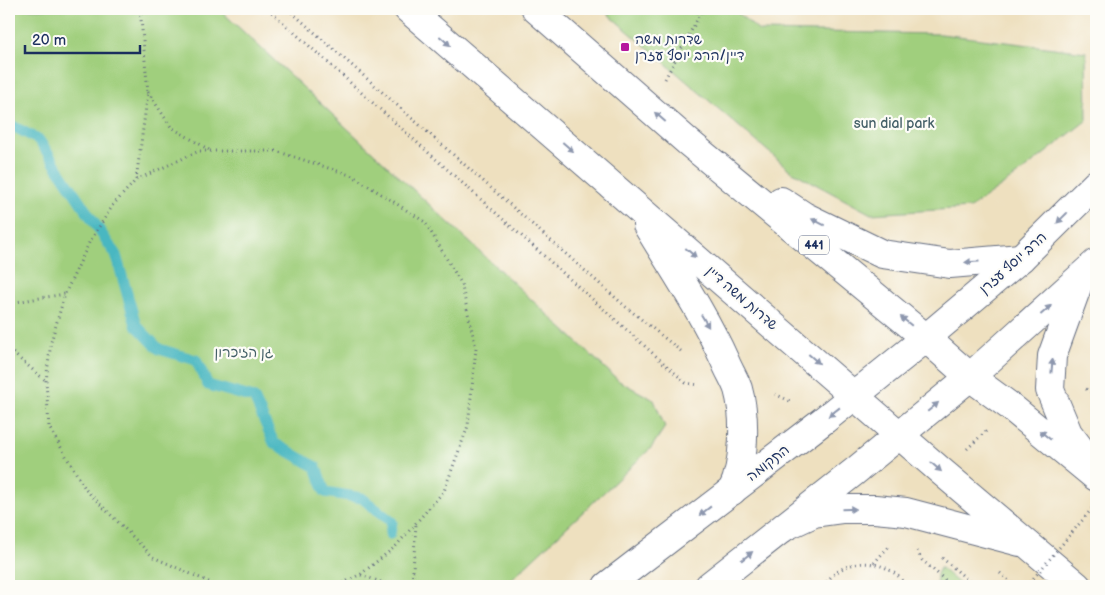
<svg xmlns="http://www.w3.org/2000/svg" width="1105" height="595" font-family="'Balsamiq Sans','Playpen Sans Hebrew',sans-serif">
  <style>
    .green { fill: #a0cf7d; stroke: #5e7f6e }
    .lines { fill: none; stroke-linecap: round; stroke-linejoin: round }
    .stream { stroke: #48b7c1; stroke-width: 11 }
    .tertiary-casing { stroke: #656d80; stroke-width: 30 }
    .primary-casing { stroke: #656d80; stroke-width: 30 }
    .path { stroke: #656d80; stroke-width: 3; stroke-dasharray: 1 4; stroke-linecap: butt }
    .tertiary { stroke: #fff; stroke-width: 28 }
    .primary { stroke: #fff; stroke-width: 28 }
    .path-bridge { stroke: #656d80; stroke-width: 3; stroke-dasharray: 1 4; stroke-linecap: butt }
    .oneway { fill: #8d97ae }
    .poi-dot { fill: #b5179e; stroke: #fdfcf7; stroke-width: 2 }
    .labels { text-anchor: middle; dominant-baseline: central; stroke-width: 4.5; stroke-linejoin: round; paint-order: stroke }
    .shield { fill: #fdfcf7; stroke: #5f6c8c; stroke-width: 1 }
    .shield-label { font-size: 12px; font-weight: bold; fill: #1b2f5e }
    .poi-label { font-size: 14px; fill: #1b2f5e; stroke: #fdfcf7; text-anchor: start }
    .park-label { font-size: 14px; fill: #435f67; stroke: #fdfcf7 }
    .street-label { font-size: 14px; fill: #1b2f5e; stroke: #fdfcf7 }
  </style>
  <rect width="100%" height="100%" fill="#fdfcf7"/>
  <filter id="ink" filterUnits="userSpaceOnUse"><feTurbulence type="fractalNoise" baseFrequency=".02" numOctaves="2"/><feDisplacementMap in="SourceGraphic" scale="10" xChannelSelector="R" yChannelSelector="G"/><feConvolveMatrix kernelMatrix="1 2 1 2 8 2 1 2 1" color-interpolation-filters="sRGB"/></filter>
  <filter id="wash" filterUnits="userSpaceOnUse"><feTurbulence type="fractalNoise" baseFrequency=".0096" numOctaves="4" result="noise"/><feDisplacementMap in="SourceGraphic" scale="20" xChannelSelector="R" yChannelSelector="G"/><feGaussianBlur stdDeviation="1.12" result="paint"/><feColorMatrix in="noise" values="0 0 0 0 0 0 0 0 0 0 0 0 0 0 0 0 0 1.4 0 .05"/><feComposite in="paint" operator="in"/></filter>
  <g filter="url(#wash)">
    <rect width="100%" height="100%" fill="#eee0bf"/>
    <path class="green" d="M9,9H219L619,381L654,400L665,427L651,448L504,586H9Z
      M602,9H733L759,31L941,34L1086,52L1087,120L1020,173L970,208L871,214L791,171Z
      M940,568H941L962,586H936L937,574Z"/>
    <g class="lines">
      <path class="stream" d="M9,124L39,140L116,255L136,325L159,349L196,360L208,385L254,398L274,443L316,467L325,492L362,498L392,522L390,534"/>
    </g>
  </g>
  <g filter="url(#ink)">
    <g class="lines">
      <g class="tertiary-casing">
        <path id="tertiary" d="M607,586L824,420L926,338L1021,258L1096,184
          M709,586L854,472L970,377L1096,263"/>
      </g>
      <g class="primary-casing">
        <path id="primary" d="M408,9L942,472L1077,586
          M536,9L688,142L926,338L970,377L1011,407L1096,477
          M781,201L804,216L882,254L950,264L1021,258
          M647,225C674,270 704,314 725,361C729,371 735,380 738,389C746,417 745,465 732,491
          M1080,279L1052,356L1050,390L1068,433L1087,458
          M786,526L814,513L843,509H875L906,512L1020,542"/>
      </g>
      <path class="path" d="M268,9L686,383L699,385
        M288,9L626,307L682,352
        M694,9L700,14
        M665,79L703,9
        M148,92L171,127L211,151
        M136,180L148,92L140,9
        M9,303L65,294
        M9,350L45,380
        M1086,389L1096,395
        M775,394L792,402
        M967,449L986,431
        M917,551L922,560L952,586
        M942,558L975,586
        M874,563L890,545
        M1000,573L1015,586
        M361,575L392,586
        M767,585L777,586
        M218,586L153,557L86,490L49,427L46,381L51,342L65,294L89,243L113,205L136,180L199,151H276L353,176L425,222L461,283L476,348L468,426L444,491L395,547L361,574L337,586
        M412,586L416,524
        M824,586C844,554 887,557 907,586"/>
      <use href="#tertiary" class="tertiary"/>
      <use href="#primary" class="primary"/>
      <path class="path-bridge" d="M1027,586L1096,504"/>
    </g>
    <defs><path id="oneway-solid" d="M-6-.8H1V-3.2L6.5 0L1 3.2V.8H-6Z" transform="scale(1.25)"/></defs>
    <g class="oneway">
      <use href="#oneway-solid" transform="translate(445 41) rotate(41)"/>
      <use href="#oneway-solid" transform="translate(660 117) rotate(-139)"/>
      <use href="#oneway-solid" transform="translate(568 147) rotate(41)"/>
      <use href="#oneway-solid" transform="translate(1062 218) rotate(135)"/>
      <use href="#oneway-solid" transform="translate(818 222) rotate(-154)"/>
      <use href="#oneway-solid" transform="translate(691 253) rotate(41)"/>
      <use href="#oneway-solid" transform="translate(972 262) rotate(176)"/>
      <use href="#oneway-solid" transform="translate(1046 310) rotate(-42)"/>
      <use href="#oneway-solid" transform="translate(705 321) rotate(59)"/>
      <use href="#oneway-solid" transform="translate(906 321) rotate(-141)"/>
      <use href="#oneway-solid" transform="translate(814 359) rotate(41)"/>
      <use href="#oneway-solid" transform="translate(1052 366) rotate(-85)"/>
      <use href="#oneway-solid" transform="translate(933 407) rotate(-40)"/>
      <use href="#oneway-solid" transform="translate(834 412) rotate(142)"/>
      <use href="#oneway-solid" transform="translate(1045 435) rotate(-141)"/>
      <use href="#oneway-solid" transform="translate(936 467) rotate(41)"/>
      <use href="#oneway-solid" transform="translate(849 509) rotate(-1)"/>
      <use href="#oneway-solid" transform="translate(705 511) rotate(142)"/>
      <use href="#oneway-solid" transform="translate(747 556) rotate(-38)"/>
    </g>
  </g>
  <rect class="poi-dot" x="620" y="42" width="10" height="10" rx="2.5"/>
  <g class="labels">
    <rect class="shield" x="799" y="235.5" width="30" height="19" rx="4"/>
    <g class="shield-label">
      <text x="814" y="245">441</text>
    </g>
    <g class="poi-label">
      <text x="635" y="39">שדרות משה<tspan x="635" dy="16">דיין/הרב יוסף עזרן</tspan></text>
    </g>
    <g class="park-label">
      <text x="894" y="123">sun dial park</text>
      <text x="244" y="352">גן הזיכרון</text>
    </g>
    <g class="street-label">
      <text transform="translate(1013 263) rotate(-42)">הרב יוסף עזרן</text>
      <text transform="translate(742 298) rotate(41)">שדרות משה דיין</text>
      <text transform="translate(768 463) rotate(-38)">התקומה</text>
    </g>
  </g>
  <rect width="1105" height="595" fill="none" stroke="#fdfcf7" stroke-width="30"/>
  <path d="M25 45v8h115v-8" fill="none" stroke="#1b2f5e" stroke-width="2.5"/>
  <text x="32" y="45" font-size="15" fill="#1b2f5e" stroke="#fdfcf7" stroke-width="4" paint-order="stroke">20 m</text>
</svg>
